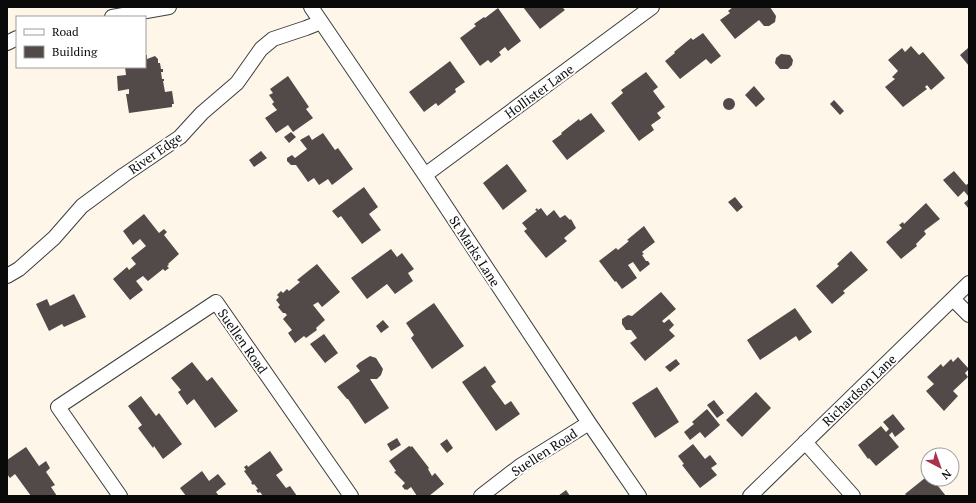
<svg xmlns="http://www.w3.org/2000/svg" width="976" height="503" font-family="'PT Serif',serif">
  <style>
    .building { fill: #514a48 }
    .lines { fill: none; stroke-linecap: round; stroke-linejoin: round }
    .street-casing { stroke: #3d3d3d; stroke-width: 16 }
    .street { stroke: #fff; stroke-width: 14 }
    .labels { text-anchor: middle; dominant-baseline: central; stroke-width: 4; stroke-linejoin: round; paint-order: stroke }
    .street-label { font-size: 13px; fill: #0a0a0a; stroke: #fff }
  </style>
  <rect width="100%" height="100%" fill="#fdf6e9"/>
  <path class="building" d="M523,7H562L565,10L540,29Z
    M733,7H770L776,16L775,22L769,26H764L759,20L735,39L720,20L730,13L728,11Z
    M498,8L521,41L508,51L505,47L499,52L501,55L491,63L488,60L480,66L460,38L476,26L474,24L484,17L485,18Z
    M703,33L721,56L711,64L706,59L680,79L665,61L675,53L674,52L691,38L693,40Z
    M911,46L919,55L923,52L945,78L931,90L927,85L925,87L927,89L903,107L885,87L895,79L892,77L898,71L888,60L902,48L905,52Z
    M968,48L969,49V66L960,55Z
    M781,54L790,55L793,60L792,65L788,69H780L775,63L776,58Z
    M145,55H147V59L155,56L158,59V63H160L161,69H163V72H161L162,79H164V81H163L165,92L172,91L174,104H172V107L129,113L126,94H129V89L118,91L117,76L126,75L125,67H145Z
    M450,61L465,82L455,89L456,92L438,106L436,103L424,112L409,92Z
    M646,72L658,87L653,91L665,107L657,113L661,118L651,125L654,130L639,141L611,103L623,93L621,90Z
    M288,76L309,107L306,109L313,118L293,132L288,125L276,133L265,118L277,110L272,104L274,102L269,95L273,93L270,89Z
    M754,86L765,99L756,107L745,95Z
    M723 104a6 6 0 1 1 12 0a6 6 0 1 1-12 0Z
    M834,100L844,111L840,115L830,104Z
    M591,113L605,131L567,160L552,141L562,134L561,133L579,119L580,121Z
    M291,132L296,137L289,143L284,137Z
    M323,133L335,150L338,148L353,169L332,185L328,179L319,185L314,178L308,182L296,165H291L287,161V158L292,155L295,158L307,149L300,140L309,135L312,140Z
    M261,151L267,158L254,167L249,160Z
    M507,164L527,191L503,210L483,183Z
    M954,171L966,185L969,183V197L964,191L958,197L943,180Z
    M364,187L378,207L369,214L381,230L362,244L341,216L338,218L332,211Z
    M735,197L743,207L737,212L728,202Z
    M969,199V209L964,203Z
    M926,203L940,219L924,231L926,234L916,244L917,246L901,259L886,242L902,228L899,225L903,222L904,224Z
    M537,208L538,210L541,208L547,216L554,210L560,218L565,215L570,220L571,219L576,228L564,238L567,241L546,258L524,231L527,229L522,223L537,211L535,210Z
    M144,214L159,233L164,229L167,232L164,235L179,254L168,264L169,265L167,266L169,268L165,271L163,269L148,281L143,276L136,281L143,290L130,300L113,279L127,267L129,270L136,264L131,258L146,246L140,239L133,245L123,231Z
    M644,226L655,242L642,252L644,254L642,255L646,261H648L650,264L640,272L633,262L628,265L637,278L622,289L616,281L615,282L599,261L616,248L618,250L629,241L627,240Z
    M391,249L397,257L402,253L414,269L408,273L413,281L395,294L387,284L367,299L351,278Z
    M851,251L868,270L843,291L845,293L832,304L816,286L839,266L837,264Z
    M317,264L340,292L322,307L318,302L313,305L325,320L316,328L317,330L306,338L304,336L295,343L288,333L292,330L283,319L287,315L285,313H283L278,307L280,305L276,300L279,297L277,295L281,291L283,293L287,289L289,291L300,282L297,280Z
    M661,292L676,309L662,321L664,323L669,319L674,325L669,330L675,336L645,361L630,343L637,338L631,330H626L622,324V319L628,315L632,316Z
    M74,294L86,317L64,327L62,324L49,331L36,304L47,299L50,306Z
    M434,303L464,346L432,369L411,338L414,335L406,323Z
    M795,308L812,332L799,341L796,336L760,360L747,340Z
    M383,320L389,327L381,333L376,326Z
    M324,334L338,353L325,363L310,344Z
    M370,356L376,358L383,369L381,375L377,379H370L389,408L365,424L348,399H347L337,387L360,371L356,366L359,363Z
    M958,357L969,369L965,373L968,377L953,391L958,396L944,411L926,391L934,384L927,377L941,364L943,367L951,359L953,362Z
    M676,359L680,364L670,372L665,367Z
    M192,362L207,381L212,377L238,411L215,428L194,399L187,405L178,392L181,390L171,378Z
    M485,366L496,382L491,386L505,405L511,401L520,414L496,431L462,382Z
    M657,387L679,422L655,438L632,403Z
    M756,392L771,408L742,437L726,420Z
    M141,396L156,416L159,413L182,444L163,459L154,446L153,448L138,428L142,425L128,406Z
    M714,400L724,413L717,418L707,405Z
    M707,409L720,425L705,438L700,432L690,440L684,432L694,424L692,422Z
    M893,414L905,429L895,437L892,432L889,435L899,447L876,466L869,458L868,459L858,445L881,426L886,432L889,429L883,422Z
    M397,438L401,445L391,451L387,444Z
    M447,439L453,448L447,453L440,444Z
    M693,444L705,459L710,455L717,464L711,468L717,475L700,488L682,465L684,464L678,456Z
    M409,446L411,447L412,446L429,468L428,469L432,476L435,473L444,484L429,496H417L411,487L407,490L406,489L405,490L402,486L405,483L394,472L396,471L389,461Z
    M26,447L39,466L46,461L50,468L46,472L55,485L51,487L57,496H31L15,474L10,478L7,474V460Z
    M270,451L283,470L276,475L286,488L290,486L297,496H263L260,492L258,493L256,490L258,489L254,484L253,485L251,483L252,482L244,471L246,470L244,467L247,465L248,467Z
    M202,471L209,481L218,474L226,484L216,492L219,496H186L180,488Z
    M928,472V479H937L941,484L938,486L946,496H907L905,494L925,478L923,476Z
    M566,490L570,496H558Z"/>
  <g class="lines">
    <g class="street-casing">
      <path id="street" d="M311,7L425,175L589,423L639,496
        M112,17L169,7
        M7,43L17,38
        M425,175L652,7
        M7,276L19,269L54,238L82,206L124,175L180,137L202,113L237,83L261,49L273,39L306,28L321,22
        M953,299L969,315
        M805,442L853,496
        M120,496L58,407L216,302L351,496
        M481,496L520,466L589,423
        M750,496L969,283"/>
    </g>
    <use href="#street" class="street"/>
  </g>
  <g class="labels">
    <g class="street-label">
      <text transform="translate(539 91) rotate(-36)">Hollister Lane</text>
      <text transform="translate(155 153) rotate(-35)">River Edge</text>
      <text transform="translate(475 251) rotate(57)">St Marks Lane</text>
      <text transform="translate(243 341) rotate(55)">Suellen Road</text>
      <text transform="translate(859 390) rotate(-44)">Richardson Lane</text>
      <text transform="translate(544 452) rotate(-33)">Suellen Road</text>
    </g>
  </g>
  <rect width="976" height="503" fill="none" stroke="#0a0a0a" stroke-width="16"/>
  <rect x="16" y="16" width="130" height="52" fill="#ffffff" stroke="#9d9d9d"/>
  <rect x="24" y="29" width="20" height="6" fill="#ffffff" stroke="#9d9d9d"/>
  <text x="52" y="36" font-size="12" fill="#0a0a0a">Road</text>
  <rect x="24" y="46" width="20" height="12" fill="#514a48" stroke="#9d9d9d"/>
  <text x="52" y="56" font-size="12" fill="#0a0a0a">Building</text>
  <g transform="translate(940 467) rotate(139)"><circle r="19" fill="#ffffff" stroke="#9d9d9d"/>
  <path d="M0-3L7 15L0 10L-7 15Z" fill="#aa324d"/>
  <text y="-6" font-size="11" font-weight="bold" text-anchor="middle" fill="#0a0a0a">N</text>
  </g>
</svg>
